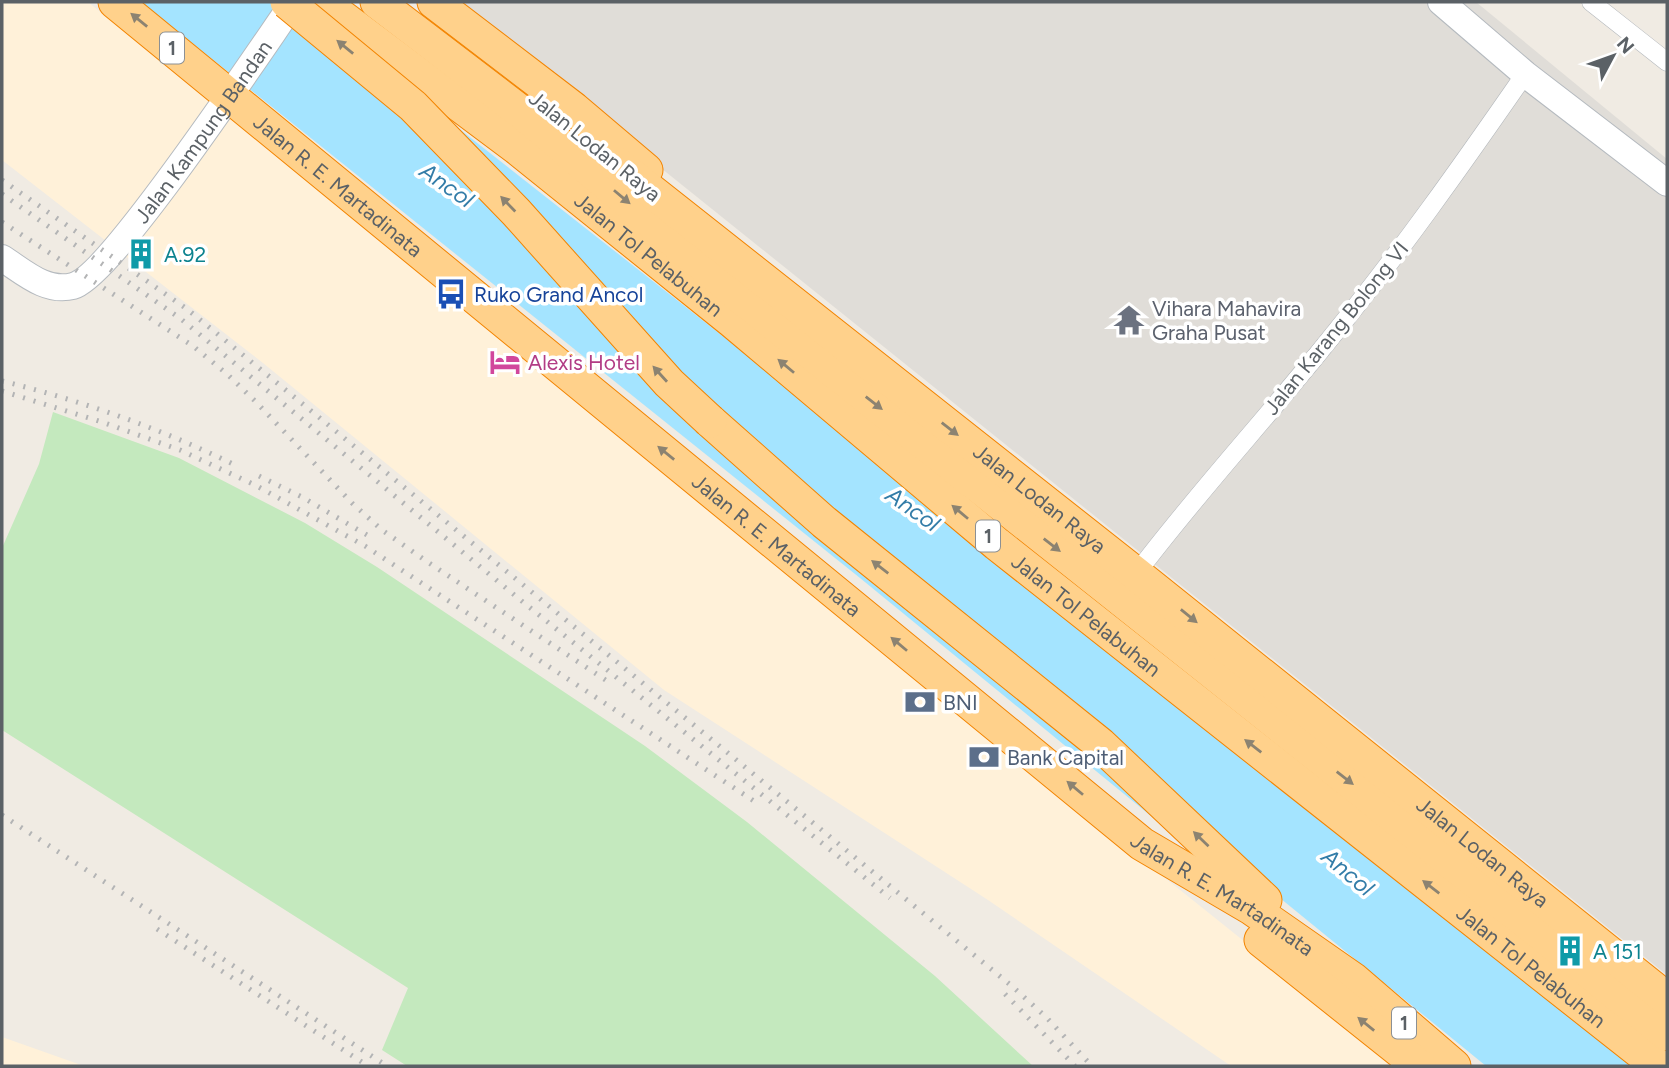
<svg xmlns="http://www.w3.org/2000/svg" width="1669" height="1068" font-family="Figtree,sans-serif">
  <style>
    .commercial { fill: #fff1d9 }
    .industrial { fill: #e0ddd8 }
    .green { fill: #c4e9be }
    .water { fill: #a4e4ff }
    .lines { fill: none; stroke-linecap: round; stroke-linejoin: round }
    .street-casing { stroke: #b4b8bc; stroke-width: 19 }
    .secondary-casing { stroke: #b5babf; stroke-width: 28 }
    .highway-casing { stroke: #f38400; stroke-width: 35 }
    .street { stroke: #fff; stroke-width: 18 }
    .secondary { stroke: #fff; stroke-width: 26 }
    .highway { stroke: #ffd18b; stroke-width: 33 }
    .rail { stroke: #b3b4b5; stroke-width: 5; stroke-dasharray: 2 9; stroke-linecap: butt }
    .highway-bridge-casing { stroke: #f38400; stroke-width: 35; stroke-linecap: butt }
    .highway-bridge { stroke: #ffd18b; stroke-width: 33 }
    .oneway { fill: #8c8371 }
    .labels { text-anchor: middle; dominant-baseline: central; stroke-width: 7; stroke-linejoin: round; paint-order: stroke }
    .shield { fill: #fff; stroke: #8c9094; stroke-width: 2 }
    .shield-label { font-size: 19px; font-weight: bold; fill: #5b6166 }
    .street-label { font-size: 21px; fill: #5b6166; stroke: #fff }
    .culture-label { font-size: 21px; fill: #0d838f; stroke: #fff; text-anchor: start }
    .transit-label { font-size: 21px; fill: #164399; stroke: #fff; text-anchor: start }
    .worship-label { font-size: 21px; fill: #5b616d; stroke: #fff; text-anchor: start }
    .hotel-label { font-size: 21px; fill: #b23c85; stroke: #fff; text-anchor: start }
    .service-label { font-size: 21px; fill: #4e5e75; stroke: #fff; text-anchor: start }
    .water-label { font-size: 23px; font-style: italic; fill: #337da8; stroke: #fff }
  </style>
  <rect width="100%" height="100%" fill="#f0ebe3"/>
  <path class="commercial" d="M2,2H88L1135,854L1400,1066H1231L988,900L664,690L263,363L2,160Z
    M2,1037L84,1066H2Z"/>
  <path class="industrial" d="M454,2H1476L1667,159V975Z"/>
  <path class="green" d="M53,412L179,458L305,523L377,567L645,746L747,822L935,976L1033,1066H407L382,1050L408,988L2,730V548L39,464Z"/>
  <path class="water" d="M141,2H298L935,503L1639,1066H1486L1275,894L1162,825L860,578Z"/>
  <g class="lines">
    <g class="street-casing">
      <path id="street" d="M1591,2L1667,62
        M1136,574C1197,493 1266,419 1329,340C1399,254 1462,165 1525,74"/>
    </g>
    <g class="secondary-casing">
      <g id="secondary">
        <path d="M1441,2L1525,74L1667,183"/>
        <path id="s1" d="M2,258C24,272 46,293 73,286C111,276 263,46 294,2"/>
      </g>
    </g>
    <g class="highway-casing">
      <g id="highway">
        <path id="s2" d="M115,2L1142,844L1251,908L1353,979L1454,1066"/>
        <path id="s3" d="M322,2L517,148L732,321L997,544L1658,1066"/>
        <path d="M377,2L525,115L737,294L1667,1034"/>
        <path d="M434,2L574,109L646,170"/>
        <path id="s4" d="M617,164L1136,574L1667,999"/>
        <path d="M710,421L824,522L1100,744L1265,900"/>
        <path d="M1261,940L1419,1066"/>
      </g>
    </g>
    <use href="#street" class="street"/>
    <use href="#secondary" class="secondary"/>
    <use href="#highway" class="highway"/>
    <path class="rail" d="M2,180L187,309L1013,987L1046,1017L1092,1066
      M2,194L181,319L518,598L890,898
      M2,222L193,346L227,374L256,402L352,503L382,530L429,563L610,683
      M2,381C83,401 162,429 237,466
      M2,391L102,422L180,450L255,485L365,546L754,801
      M259,476L302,497L367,535
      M2,815L387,1066
      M157,929L368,1066
      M1005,994L1075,1066"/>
    <g class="highway-bridge-casing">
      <path id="highway-bridge" d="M287,2L413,106L516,212L669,383L710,421"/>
    </g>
    <use href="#highway-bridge" class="highway-bridge"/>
  </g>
  <defs><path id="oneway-solid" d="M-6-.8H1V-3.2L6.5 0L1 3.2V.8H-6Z" transform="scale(1.75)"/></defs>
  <g class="oneway">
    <use href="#oneway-solid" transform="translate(139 20) rotate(-141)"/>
    <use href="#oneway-solid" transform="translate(345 47) rotate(-141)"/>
    <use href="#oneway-solid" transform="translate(622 197) rotate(40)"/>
    <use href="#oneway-solid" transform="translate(508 204) rotate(-134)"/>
    <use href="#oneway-solid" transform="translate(786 366) rotate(-140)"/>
    <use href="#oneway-solid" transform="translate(660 374) rotate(-132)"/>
    <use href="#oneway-solid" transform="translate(874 403) rotate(38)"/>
    <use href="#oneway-solid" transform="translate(950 429) rotate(38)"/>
    <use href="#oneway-solid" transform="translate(666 453) rotate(-141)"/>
    <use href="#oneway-solid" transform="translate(960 512) rotate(-140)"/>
    <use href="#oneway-solid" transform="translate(1052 545) rotate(38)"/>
    <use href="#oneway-solid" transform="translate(880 567) rotate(-142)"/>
    <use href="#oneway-solid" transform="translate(1189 616) rotate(39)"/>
    <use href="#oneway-solid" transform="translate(899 644) rotate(-140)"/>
    <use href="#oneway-solid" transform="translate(1253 746) rotate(-142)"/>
    <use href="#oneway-solid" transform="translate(1345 778) rotate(38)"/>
    <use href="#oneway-solid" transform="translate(1075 788) rotate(-140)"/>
    <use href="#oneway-solid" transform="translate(1201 839) rotate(-136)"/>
    <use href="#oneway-solid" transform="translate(1431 887) rotate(-142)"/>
    <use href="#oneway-solid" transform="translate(1366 1024) rotate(-141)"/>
  </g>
  <defs>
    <g id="building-bare" transform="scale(2.415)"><path d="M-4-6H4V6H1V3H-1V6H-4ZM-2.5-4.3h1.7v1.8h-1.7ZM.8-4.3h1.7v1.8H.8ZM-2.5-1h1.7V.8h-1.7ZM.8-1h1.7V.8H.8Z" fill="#0f9aa8" stroke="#fff" stroke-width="2.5" paint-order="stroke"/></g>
    <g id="bus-bare" transform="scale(2.415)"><path d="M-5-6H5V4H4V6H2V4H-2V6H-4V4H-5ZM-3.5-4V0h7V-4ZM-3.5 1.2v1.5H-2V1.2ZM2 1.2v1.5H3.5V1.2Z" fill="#1a4fb4" stroke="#fff" stroke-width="2.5" paint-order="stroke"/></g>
    <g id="temple-bare" transform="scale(2.415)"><path d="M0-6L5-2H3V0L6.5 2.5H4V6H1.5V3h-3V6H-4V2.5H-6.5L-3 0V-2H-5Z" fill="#6b7280" stroke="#fff" stroke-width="2.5" paint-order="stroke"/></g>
    <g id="hotel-bare" transform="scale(2.415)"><path d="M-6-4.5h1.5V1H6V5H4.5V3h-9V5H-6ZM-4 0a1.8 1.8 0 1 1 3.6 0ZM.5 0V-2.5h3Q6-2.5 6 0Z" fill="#d1479c" stroke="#fff" stroke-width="2.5" paint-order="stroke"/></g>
    <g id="bank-bare" transform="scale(2.415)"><path d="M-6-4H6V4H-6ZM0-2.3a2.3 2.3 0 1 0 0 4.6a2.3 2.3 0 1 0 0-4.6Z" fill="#5c6f8a" stroke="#fff" stroke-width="2.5" paint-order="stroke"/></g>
  </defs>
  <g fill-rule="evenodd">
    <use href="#building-bare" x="141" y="254"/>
    <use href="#bus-bare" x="451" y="294"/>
    <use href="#temple-bare" x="1129" y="320"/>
    <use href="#hotel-bare" x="505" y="362"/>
    <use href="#bank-bare" x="920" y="702"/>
    <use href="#bank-bare" x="984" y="757"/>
    <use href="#building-bare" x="1570" y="951"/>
  </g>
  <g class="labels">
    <g class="shield">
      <rect x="160" y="32.5" width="24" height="31" rx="5"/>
      <rect x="976" y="520.5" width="24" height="31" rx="5"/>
      <rect x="1392" y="1007.5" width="24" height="31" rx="5"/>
    </g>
    <g class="shield-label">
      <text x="172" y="48">1</text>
      <text x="988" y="536">1</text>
      <text x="1404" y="1023">1</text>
    </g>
    <g class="street-label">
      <text stroke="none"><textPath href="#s1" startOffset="282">Jalan Kampung Bandan</textPath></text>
      <text transform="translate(595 146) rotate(39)">Jalan Lodan Raya</text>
      <text stroke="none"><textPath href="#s2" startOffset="289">Jalan R. E. Martadinata</textPath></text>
      <text stroke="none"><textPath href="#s3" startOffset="413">Jalan Tol Pelabuhan</textPath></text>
      <text transform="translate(1336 328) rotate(-51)">Jalan Karang Bolong VI</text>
      <text stroke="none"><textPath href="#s4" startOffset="539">Jalan Lodan Raya</textPath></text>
      <text stroke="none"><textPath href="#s2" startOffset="856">Jalan R. E. Martadinata</textPath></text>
      <text stroke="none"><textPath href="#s3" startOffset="980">Jalan Tol Pelabuhan</textPath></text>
      <text stroke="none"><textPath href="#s4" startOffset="1106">Jalan Lodan Raya</textPath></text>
      <text stroke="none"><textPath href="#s2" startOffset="1423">Jalan R. E. Martadinata</textPath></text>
      <text stroke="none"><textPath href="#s3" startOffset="1547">Jalan Tol Pelabuhan</textPath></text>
    </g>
    <g class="culture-label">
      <text x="164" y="254">A.92</text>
      <text x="1593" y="951">A 151</text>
    </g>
    <g class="transit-label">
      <text x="474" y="294">Ruko Grand Ancol</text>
    </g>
    <g class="worship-label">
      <text x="1152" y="308">Vihara Mahavira<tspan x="1152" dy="24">Graha Pusat</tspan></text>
    </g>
    <g class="hotel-label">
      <text x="528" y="362">Alexis Hotel</text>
    </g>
    <g class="service-label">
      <text x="943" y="702">BNI</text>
      <text x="1007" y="757">Bank Capital</text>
    </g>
    <g class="water-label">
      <text transform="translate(447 185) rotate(35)">Ancol</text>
      <text transform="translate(913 509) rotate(35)">Ancol</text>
      <text transform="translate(1348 872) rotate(40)">Ancol</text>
    </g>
  </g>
  <rect width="1669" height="1068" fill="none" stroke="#5b6166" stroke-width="7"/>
  <g transform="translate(1613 56) rotate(49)" stroke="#ffffff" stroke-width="5" paint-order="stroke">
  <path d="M0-5L12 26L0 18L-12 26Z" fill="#5b6166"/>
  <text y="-10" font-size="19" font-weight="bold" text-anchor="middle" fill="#5b6166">N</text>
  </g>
</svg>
